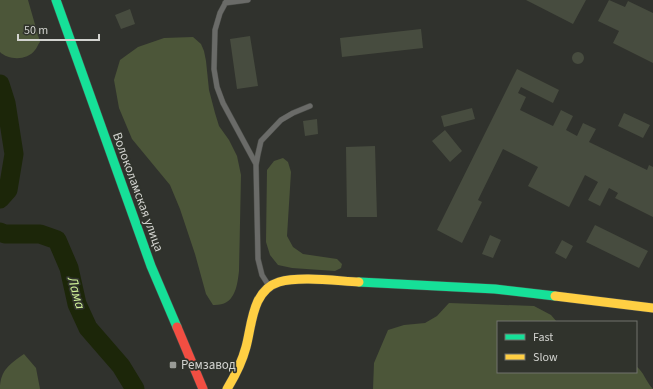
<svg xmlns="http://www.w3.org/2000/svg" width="653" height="389" font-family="'Source Sans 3',sans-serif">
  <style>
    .green { fill: #4c5639 }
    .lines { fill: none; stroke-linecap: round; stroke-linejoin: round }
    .river { stroke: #1c2609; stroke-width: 19 }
    .building { fill: #474c3f }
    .lane-casing { stroke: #4c4e4a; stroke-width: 6 }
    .fast-casing { stroke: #4c4e4a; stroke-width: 10 }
    .slow-casing { stroke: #4c4e4a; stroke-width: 10 }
    .jam-casing { stroke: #4c4e4a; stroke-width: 10 }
    .lane { stroke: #6a6b68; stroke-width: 5 }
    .fast { stroke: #16e098; stroke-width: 9 }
    .slow { stroke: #ffcf43; stroke-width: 9 }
    .jam { stroke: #f24e42; stroke-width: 9 }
    .poi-dot { fill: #999b96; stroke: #30332c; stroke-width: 1.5 }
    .labels { text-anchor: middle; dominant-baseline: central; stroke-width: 3.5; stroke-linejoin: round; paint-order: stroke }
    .street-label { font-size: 13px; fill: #d2d3cf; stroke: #30332c }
    .poi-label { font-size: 13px; fill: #d2d3cf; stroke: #30332c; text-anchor: start }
    .water-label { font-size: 14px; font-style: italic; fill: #d0f198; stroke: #30332c }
  </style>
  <rect width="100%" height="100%" fill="#30322d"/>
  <path class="green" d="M0,0H28L40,42C38,44 37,48 35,50C27,61 8,60 0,52Z
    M193,37L201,44L204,51L206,61L209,90L215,113L219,126L229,140L237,156L241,175L239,271C237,289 234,306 213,305L206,294L195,254L180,209L170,185L132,139L119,108L114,80L120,60L138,47L164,38Z
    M283,158L288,162L291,172L287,236L293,247L303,254L337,259L342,264L341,268L335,271L292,268L278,265L270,255L266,242L267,170L274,161Z
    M449,303L534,306L551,315L557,322H498V372H636V366C644,372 646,382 653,389H373L374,363L388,330L404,325L425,323L437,316Z
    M24,354L36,368L40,389H0C0,370 10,364 24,354Z"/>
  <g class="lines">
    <path class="river" d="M0,84L6,103L14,154L8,190L0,199
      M0,232L5,234H40L57,240L69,268L77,304L88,328L121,366L135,389"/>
  </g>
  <path class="building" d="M526,0H586L573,24Z
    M609,0L625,7L628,1L653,13V63L613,43L619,31L598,21Z
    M130,9L135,24L121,29L115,15Z
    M421,29L423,48L342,57L340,38Z
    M250,36L258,86L237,89L230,39Z
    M572 58a6 6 0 1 1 12 0a6 6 0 1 1-12 0Z
    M517,69L559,90L553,103L521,87L518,93L526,97L520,110L553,126L561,110L573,116L566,130L577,136L583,123L596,129L589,142L647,170L649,165L653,167V217L615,198L618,193L609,188L600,206L588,200L598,182L585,175L569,207L528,186L538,167L503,149L478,200L482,202L462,243L437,230Z
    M472,108L475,119L444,127L441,116Z
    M624,113L650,125L643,138L618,126Z
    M317,119L318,134L305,136L303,121Z
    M445,130L462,151L450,162L432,141Z
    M375,146L377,217H347L346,147Z
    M595,225L648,251L639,268L586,242Z
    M490,235L501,240L493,258L482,254Z
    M562,240L573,246L566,259L555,253Z"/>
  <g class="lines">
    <g class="lane-casing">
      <path id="lane" d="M227,0L220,13L215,30L214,69L217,87L223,103L256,164
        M225,3L248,0
        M269,286L262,275L258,259L256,165L258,154L261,141L281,120L293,113L310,106"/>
    </g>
    <g class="fast-casing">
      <path id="fast" d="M56,0L151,266L177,327
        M359,282L495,289L555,296"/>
    </g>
    <g class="slow-casing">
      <path id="slow" d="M555,296L653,308
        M227,389C235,376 242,362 246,347C252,325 252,290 279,282C300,276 337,281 359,282"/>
    </g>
    <g class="jam-casing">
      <path id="jam" d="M177,327L203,389"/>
    </g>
    <use href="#lane" class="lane"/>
    <use href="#fast" class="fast"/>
    <use href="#slow" class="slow"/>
    <use href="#jam" class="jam"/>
  </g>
  <rect class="poi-dot" x="169" y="361" width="8" height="8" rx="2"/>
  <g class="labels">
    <g class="street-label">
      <text transform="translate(138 192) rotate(70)">Волоколамская улица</text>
    </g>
    <g class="poi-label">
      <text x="181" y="365">Ремзавод</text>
    </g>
    <g class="water-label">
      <text transform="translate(76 293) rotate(74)">Лама</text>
    </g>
  </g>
  <rect x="497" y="321" width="140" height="52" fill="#30332c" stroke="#71736d"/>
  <rect x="505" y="334" width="20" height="6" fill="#16e098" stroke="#71736d"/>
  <text x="533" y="341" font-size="12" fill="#d2d3cf">Fast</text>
  <rect x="505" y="354" width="20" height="6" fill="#ffcf43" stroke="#71736d"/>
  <text x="533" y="361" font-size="12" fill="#d2d3cf">Slow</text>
  <path d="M18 34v6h81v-6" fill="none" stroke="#d2d3cf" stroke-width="2"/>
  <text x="24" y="34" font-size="12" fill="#d2d3cf" stroke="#30332c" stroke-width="3" paint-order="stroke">50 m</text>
</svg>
